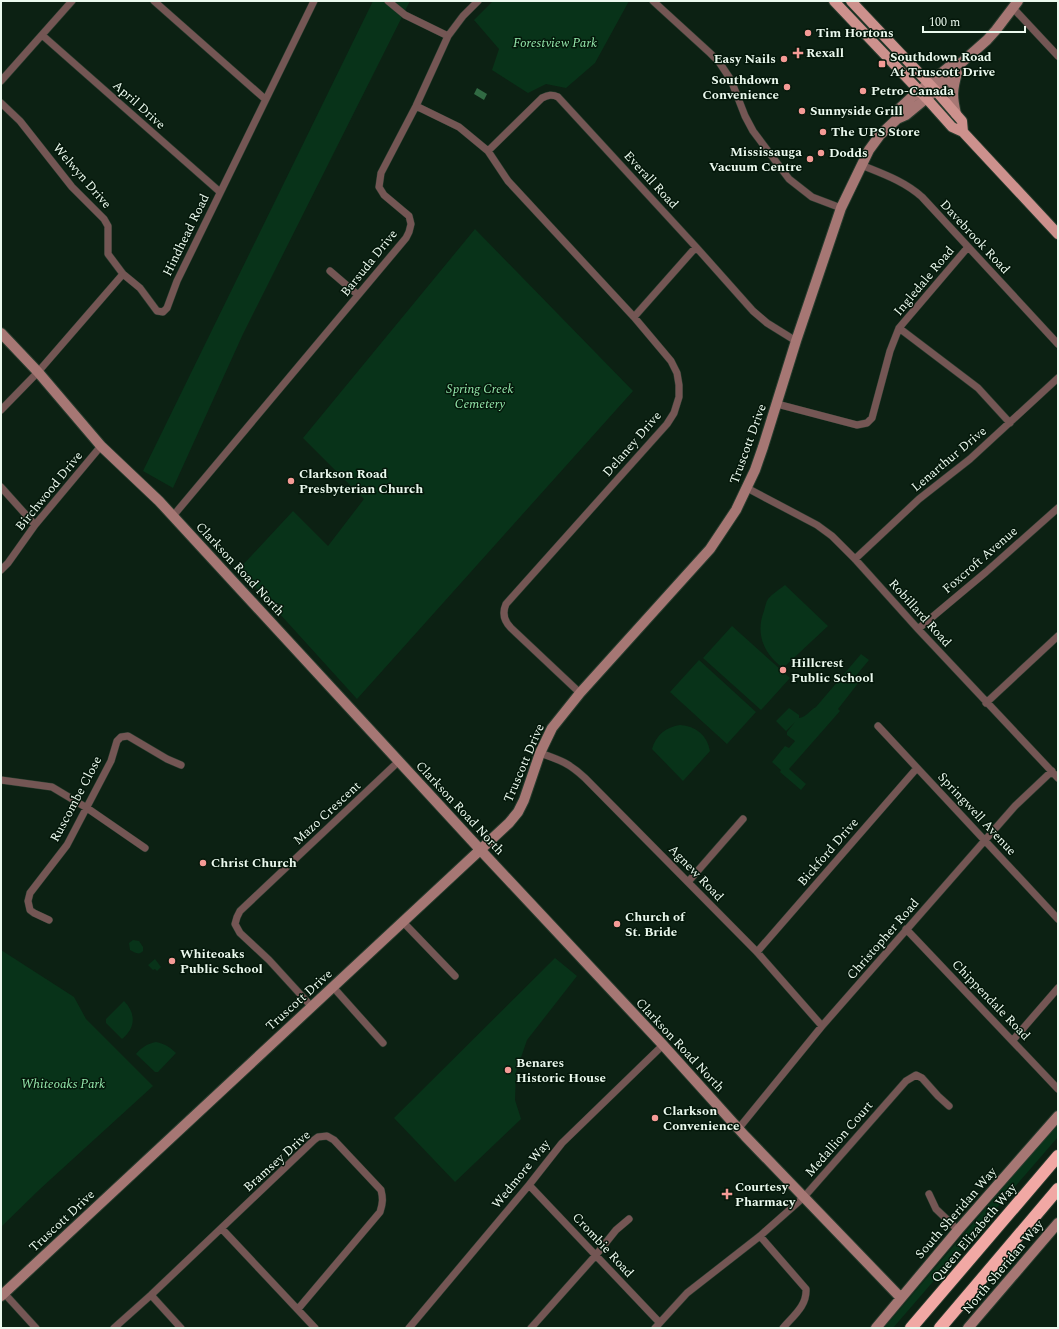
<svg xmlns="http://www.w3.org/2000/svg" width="1059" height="1329" font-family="Spectral,serif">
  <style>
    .green { fill: #083319 }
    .water { fill: #316a43 }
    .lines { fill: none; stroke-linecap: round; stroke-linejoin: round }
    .street-casing { stroke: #273b2d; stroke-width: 8 }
    .secondary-casing { stroke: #273b2d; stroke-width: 12 }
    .primary-casing { stroke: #273b2d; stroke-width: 12 }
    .highway-casing { stroke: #273b2d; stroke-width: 14 }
    .street { stroke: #745654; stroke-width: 7 }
    .secondary { stroke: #a67774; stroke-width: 10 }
    .primary { stroke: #cd918d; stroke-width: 10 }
    .highway { stroke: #f1a8a4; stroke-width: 12 }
    .poi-dot { fill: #f59b96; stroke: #04170a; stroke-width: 1.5 }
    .labels { text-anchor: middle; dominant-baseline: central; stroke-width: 3; stroke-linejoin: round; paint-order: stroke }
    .poi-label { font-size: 13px; font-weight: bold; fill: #ebf9ee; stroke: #04170a; text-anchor: start }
    .park-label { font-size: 13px; font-style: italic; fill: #95e8ac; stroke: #04170a }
    .street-label { font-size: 13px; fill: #ebf9ee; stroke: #04170a }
  </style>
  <rect width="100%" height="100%" fill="#0c2113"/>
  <path class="green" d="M373,1H410L243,334L173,488L143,471Z
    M493,1H629L595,63L566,88L546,84L528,93L492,70L499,49L474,20Z
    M475,229L633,391L357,699L239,569L293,511L328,546L364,499L303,438Z
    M785,585L828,626L783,668C764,654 755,634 764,611C765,607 766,602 768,599C772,594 780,589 785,585Z
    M732,626L790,678L761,710L703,658Z
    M861,654L869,660L854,678L859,682L838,709L840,711L789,769L806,784L801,790L780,772L781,770L772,762L785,746L789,748L795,741L787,735V732L795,722L786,731L776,721L789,708L799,715V718C806,717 809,711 816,707Z
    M699,660L756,712L727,744L670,692Z
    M680,725C696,726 707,735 710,751L683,781L652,749C656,735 666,727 680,725Z
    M133,940L139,941L143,947V951C139,956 134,952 130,950L129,943Z
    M1,950L74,997L86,1019L153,1086L40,1189L1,1227Z
    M555,958L577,976L527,1040L516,1072L515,1100L521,1119L455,1182L394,1118Z
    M155,959L161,967L157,971L155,969L153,970L148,965Z
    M124,1001C136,1013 136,1028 122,1039L106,1023V1019Z
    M156,1042C165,1044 170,1047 176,1053L158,1072H155L136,1054C142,1047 147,1044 156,1042Z
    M1058,1123V1137L893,1328H884Z"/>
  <path class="water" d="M477,88L487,94L484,100L474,94Z"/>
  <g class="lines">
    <g class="street-casing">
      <path id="street" d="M154,1L265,99
        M388,1L405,15L448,36
        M653,1L710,53L719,62L731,80L745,116L753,131L789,179L812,197L841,208
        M1013,8L1058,56
        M42,35L220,192
        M1,81L72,1
        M1,103L20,121L72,187L104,219L108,226V254L123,274L140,288L157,311L163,312L167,308L177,281L314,1
        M416,106L459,127L488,151L508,181L634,317L671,361L677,373L679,385V397L674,413L667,424L506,604C502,613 504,621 511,628L580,693
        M488,151L542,98C548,95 552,94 558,97L696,247L753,311L767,323L796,341
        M861,165C883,174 904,181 922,197L1058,344
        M330,271L358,295
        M634,317L696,247
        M899,328L978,388L1010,423
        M777,404L857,425L867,423L872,418L890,351L899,328L968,247
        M1,410L38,372L123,274
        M1,487L35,525
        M747,488L817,525L832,536L855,559L918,629L1058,778
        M173,516L406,238L409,232L411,224L409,216L384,195L379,187L381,173L416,106L448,36L463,16L478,1
        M855,559L919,499L970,459L1058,378
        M1,570L8,563L35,525L101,446
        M918,629L986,572L1058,508
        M986,703L1058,636
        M878,726L1058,919
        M540,753C560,760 569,763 585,778L757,952L822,1026
        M1,780L52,787L87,808L145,848
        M688,882L743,819
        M49,920L34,913L30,910L28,901L30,893L67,845L111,761L117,741L121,737L128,736L167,759L181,765
        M403,922L455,976
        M906,929L1058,1089
        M757,952L917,768
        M333,987L383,1043
        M311,1006L269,960L240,933L235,924L237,917L240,911L399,761
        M1013,1040L1058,988
        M739,1128L822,1026L1015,806L1052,771
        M529,1185L659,1322
        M929,1194L936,1209L958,1230
        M222,1229L315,1328
        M760,1236L806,1289C807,1306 793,1316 783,1328
        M4,1293L36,1328
        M151,1295L181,1328
        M114,1328L151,1295L314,1140L318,1137L327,1136L334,1140L381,1190C383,1198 383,1203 380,1212L298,1309
        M409,1328L529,1185L562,1143L663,1045
        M531,1328L596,1255L616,1230L629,1219
        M655,1328L687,1293L760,1236L804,1197L906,1081L916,1075L922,1078L938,1096L949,1106"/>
    </g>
    <g class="secondary-casing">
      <path id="secondary" d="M956,114C952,97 952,90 957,73
        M897,119L899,109L912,97L949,67L961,63L987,40L996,30L1018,1
        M1,333L38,372L101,446L159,501L487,857L663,1045L745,1136L901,1298
        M1,1296L509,823L518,812L524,800L540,753L552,728L580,693L710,549L736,510L755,470L763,447L796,341L841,208L869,150L880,135L897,119L906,115L957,73
        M876,1328L958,1230L1058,1116
        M968,1328L1058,1223"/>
    </g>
    <g class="primary-casing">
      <path id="primary" d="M834,1L927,99L952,127L963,132L1058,234
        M851,1L936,91L962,121L963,132"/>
    </g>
    <g class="highway-casing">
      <path id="highway" d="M911,1328L1058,1156
        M940,1328L1058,1189"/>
    </g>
    <use href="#street" class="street"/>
    <use href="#secondary" class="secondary"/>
    <use href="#primary" class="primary"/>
    <use href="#highway" class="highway"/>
  </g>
  <g class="poi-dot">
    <circle cx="808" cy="33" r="4"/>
    <path d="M796 47h4v4h4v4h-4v4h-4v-4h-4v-4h4z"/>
    <circle cx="784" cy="59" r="4"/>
    <rect x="878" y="60" width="8" height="8" rx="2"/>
    <circle cx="787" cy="87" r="4"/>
    <circle cx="863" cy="91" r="4"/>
    <circle cx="802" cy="111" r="4"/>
    <circle cx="823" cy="132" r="4"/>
    <circle cx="821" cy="153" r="4"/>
    <circle cx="810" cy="159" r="4"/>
    <circle cx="291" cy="481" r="4"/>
    <circle cx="783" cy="670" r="4"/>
    <circle cx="203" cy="863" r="4"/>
    <circle cx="617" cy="924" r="4"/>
    <circle cx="172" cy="961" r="4"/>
    <circle cx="508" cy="1070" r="4"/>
    <circle cx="655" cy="1118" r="4"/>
    <path d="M725 1188h4v4h4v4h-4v4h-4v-4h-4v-4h4z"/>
  </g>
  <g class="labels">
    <g class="poi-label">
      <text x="816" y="33">Tim Hortons</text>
      <text x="806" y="53">Rexall</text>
      <text x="890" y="57">Southdown Road<tspan x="890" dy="15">At Truscott Drive</tspan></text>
      <text x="776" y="59" text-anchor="end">Easy Nails</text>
      <text x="779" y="80" text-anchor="end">Southdown<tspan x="779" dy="15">Convenience</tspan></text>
      <text x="871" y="91">Petro-Canada</text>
      <text x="810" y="111">Sunnyside Grill</text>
      <text x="831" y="132">The UPS Store</text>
      <text x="802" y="152" text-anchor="end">Mississauga<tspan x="802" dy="15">Vacuum Centre</tspan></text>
      <text x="829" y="153">Dodds</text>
      <text x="299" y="474">Clarkson Road<tspan x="299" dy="15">Presbyterian Church</tspan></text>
      <text x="791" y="663">Hillcrest<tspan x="791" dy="15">Public School</tspan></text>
      <text x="211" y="863">Christ Church</text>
      <text x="625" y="917">Church of<tspan x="625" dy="15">St. Bride</tspan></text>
      <text x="180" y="954">Whiteoaks<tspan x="180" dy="15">Public School</tspan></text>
      <text x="516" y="1063">Benares<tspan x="516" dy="15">Historic House</tspan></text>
      <text x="663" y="1111">Clarkson<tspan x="663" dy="15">Convenience</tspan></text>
      <text x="735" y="1187">Courtesy<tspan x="735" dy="15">Pharmacy</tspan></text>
    </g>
    <g class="park-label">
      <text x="555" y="43">Forestview Park</text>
      <text x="480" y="389">Spring Creek<tspan x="480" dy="15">Cemetery</tspan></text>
      <text x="63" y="1084">Whiteoaks Park</text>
    </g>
    <g class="street-label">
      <text transform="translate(139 105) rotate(42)">April Drive</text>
      <text transform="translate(82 176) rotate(49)">Welwyn Drive</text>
      <text transform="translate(651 180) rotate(47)">Everall Road</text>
      <text transform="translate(186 235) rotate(-64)">Hindhead Road</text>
      <text transform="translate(975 237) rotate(47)">Davebrook Road</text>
      <text transform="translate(369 263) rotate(-51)">Barsuda Drive</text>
      <text transform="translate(924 281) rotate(-50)">Ingledale Road</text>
      <text transform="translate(632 444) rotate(-49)">Delaney Drive</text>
      <text transform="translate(748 444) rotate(-70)">Truscott Drive</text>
      <text transform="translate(949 459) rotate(-40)">Lenarthur Drive</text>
      <text transform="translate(49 491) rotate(-51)">Birchwood Drive</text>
      <text transform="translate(980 560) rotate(-41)">Foxcroft Avenue</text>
      <text transform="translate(240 569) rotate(47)">Clarkson Road North</text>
      <text transform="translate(920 613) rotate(48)">Robillard Road</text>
      <text transform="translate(524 763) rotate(-67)">Truscott Drive</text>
      <text transform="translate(76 799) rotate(-62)">Ruscombe Close</text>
      <text transform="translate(460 808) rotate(47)">Clarkson Road North</text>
      <text transform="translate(327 813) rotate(-43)">Mazo Crescent</text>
      <text transform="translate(977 814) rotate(47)">Springwell Avenue</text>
      <text transform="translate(828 852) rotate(-49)">Bickford Drive</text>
      <text transform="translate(696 873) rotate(46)">Agnew Road</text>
      <text transform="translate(883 939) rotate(-49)">Christopher Road</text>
      <text transform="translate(299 1000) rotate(-42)">Truscott Drive</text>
      <text transform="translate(991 1000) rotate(46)">Chippendale Road</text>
      <text transform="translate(680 1045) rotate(47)">Clarkson Road North</text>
      <text transform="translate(839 1139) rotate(-49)">Medallion Court</text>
      <text transform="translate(277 1161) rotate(-42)">Bramsey Drive</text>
      <text transform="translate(521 1174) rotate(-51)">Wedmore Way</text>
      <text transform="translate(956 1213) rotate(-49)">South Sheridan Way</text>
      <text transform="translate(62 1221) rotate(-43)">Truscott Drive</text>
      <text transform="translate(974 1233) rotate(-50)">Queen Elizabeth Way</text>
      <text transform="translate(603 1245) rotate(47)">Crombie Road</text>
      <text transform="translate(1003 1267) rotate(-50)">North Sheridan Way</text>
    </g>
  </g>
  <rect width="1059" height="1329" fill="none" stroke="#ebf9ee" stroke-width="4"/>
  <path d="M923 26v6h102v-6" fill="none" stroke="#ebf9ee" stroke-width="2"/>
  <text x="929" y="26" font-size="12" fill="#ebf9ee" stroke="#04170a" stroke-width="3" paint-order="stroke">100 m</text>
</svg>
